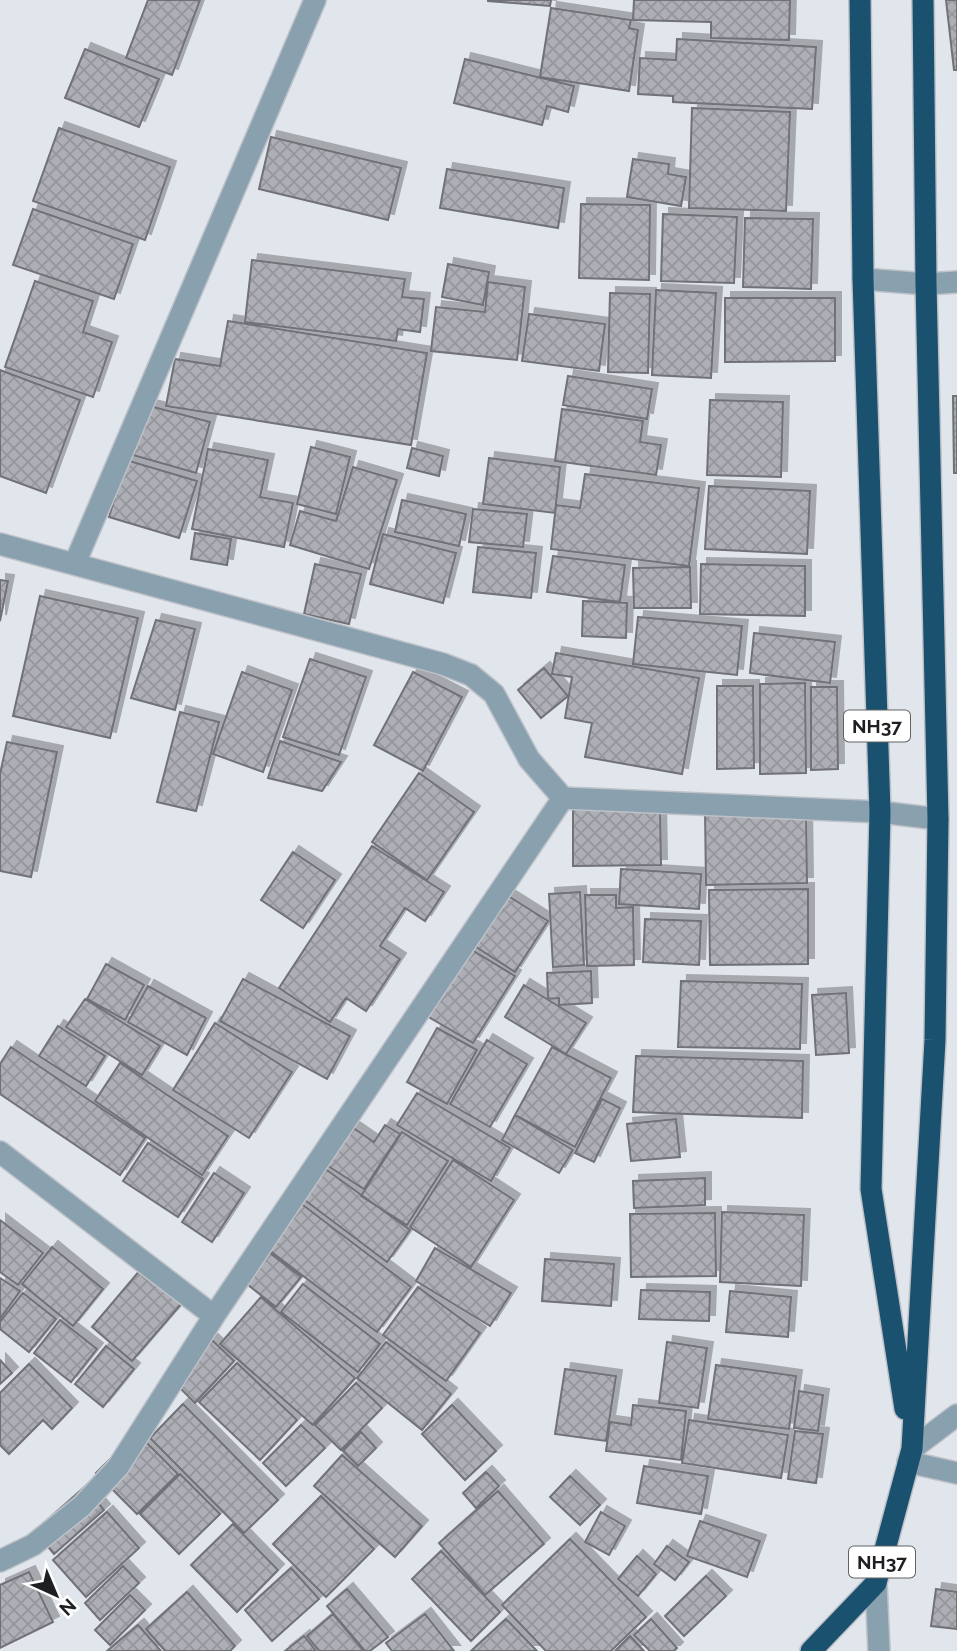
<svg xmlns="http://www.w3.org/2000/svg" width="957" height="1651" font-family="Raleway,sans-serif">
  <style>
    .building { fill: url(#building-cross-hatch); stroke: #717178; stroke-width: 2; filter: url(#shadow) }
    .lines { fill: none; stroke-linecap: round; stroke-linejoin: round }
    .street-casing { stroke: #bec1c8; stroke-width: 24 }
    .highway-casing { stroke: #bec1c8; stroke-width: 24 }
    .street { stroke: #89a0af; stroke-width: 21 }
    .highway { stroke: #19516f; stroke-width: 21 }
    .labels { text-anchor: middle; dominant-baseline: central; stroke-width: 5; stroke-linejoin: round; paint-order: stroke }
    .shield { fill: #fff; stroke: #626264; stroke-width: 2 }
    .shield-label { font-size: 19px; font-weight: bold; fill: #1e1f22 }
  </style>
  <defs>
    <pattern id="building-cross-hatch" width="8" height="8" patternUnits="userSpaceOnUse" patternTransform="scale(1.75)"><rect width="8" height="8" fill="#aeaeb6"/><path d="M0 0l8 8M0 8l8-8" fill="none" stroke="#95959c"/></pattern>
    <filter id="shadow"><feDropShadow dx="6" dy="-6" stdDeviation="0" flood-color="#0004"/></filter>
  </defs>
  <rect width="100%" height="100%" fill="#e1e5ec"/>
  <path class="building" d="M148,0H200L172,75L126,58Z
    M488,0H551L550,6L488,1Z
    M634,0H790L789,40L711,38V22L633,20Z
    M946,0H957V70H954Z
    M551,8L631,20L629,28L638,30L629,91L540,77Z
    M677,39L816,47L812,109L673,102V96L638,94L640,58L676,60Z
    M85,49L159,79L139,127L65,98Z
    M465,59L574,86L568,112L547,106L542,125L454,103Z
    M692,108L790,112L786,211L689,208Z
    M59,128L170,167L145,240L33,201Z
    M271,137L401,168L388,220L259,189Z
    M633,159L669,164L668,174L686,177L681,206L627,197Z
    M447,169L564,188L558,228L440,208Z
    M581,204L650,205L649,280L579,278Z
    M33,209L133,244L114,299L13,265Z
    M663,214L737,217L734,283L661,281Z
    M745,218L813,219L811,289L743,287Z
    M252,260L405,279L402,297L424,299L420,332L398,329L396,341L245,322Z
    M448,264L489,272L483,305L442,297Z
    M35,281L93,301L83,332L112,342L93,397L5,367Z
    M488,282L525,287L517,360L431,351L436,307L485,312Z
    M656,290L716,293L711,378L652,375Z
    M610,293L650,294L648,373L608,372Z
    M725,298H835V361L725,362Z
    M529,314L605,324L599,371L522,361Z
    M228,321L427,353L411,445L166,406L175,359L220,366Z
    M0,370L80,400L46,493L0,476Z
    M568,376L652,389L647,419L563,405Z
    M953,396H957V473H954Z
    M710,400L783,402L781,477L707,475Z
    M146,405L210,422L196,473L133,455Z
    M562,409L643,421L640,442L661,445L656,475L555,461Z
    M311,447L350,457L336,514L297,504Z
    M412,448L443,456L439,476L407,468Z
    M208,449L268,460L260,497L293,503L284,547L192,529Z
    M489,458L560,467L555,513L483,504Z
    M126,460L197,481L179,538L109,517Z
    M353,467L397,480L369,569L290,545L300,511L336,521Z
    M585,474L699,488L689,566L551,549L556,505L580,508Z
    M709,486L810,491L807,554L705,549Z
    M402,500L466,514L459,546L395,532Z
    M473,509L527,514L523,547L469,542Z
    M195,533L231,539L227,565L191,559Z
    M383,534L456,553L443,603L370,584Z
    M478,547L536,553L531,598L473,592Z
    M553,556L625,565L620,602L547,592Z
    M315,564L361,574L349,624L304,614Z
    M701,564L805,566V616L700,614Z
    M690,567L691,608H634L633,568Z
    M0,580L8,581L0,621Z
    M40,596L138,618L110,738L13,716Z
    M583,601L627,603L626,638L582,636Z
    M638,617L742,626L737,675L633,664Z
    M156,620L195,629L175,710L131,698Z
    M754,633L835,642L830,683L750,673Z
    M556,653L699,678L682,774L585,757L592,723L565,718L572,677L552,674Z
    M310,659L366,677L339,755L283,737Z
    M544,668L568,696L541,718L518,690Z
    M242,672L292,690L263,772L213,754Z
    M413,672L462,697L423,771L374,745Z
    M805,683L806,773L760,774V684Z
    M717,686H753L754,768L717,769Z
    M811,687H837L838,769L811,770Z
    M180,712L219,722L196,811L157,802Z
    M280,741L341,762L322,791L268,778Z
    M7,742L57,752L31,877L0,871V774Z
    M419,773L474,812L427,880L372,842Z
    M660,806L661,865L573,866V807Z
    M705,810L806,812L807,883L706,885Z
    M372,846L444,892L425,921L405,908L380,946L400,959L366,1011L346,998L330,1022L279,988Z
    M293,852L335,880L303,928L261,900Z
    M621,869L701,874L699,909L619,904Z
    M494,887L548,921L515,972L462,938Z
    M808,889V964L710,965L709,890Z
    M580,892L584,965L553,967L549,894Z
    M585,895H616V908L633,907L634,965L587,966Z
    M645,919L701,921L699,965L643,962Z
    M462,944L515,976L473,1043L420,1012Z
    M106,964L144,985L125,1020L87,999Z
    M591,971L592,1003L559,1005V998L548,999L547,973Z
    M243,979L350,1036L327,1079L220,1021Z
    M681,981L802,984L800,1049L678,1047Z
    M524,985L586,1023L566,1054L505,1017Z
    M148,986L206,1018L187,1055L128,1022Z
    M846,993L849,1053L816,1055L812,995Z
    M85,999L160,1046L142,1075L66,1027Z
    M215,1023L292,1072L249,1138L173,1090Z
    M58,1026L105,1056L86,1086L39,1056Z
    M437,1028L477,1050L447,1104L407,1082Z
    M487,1040L527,1064L490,1127L450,1104Z
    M11,1047L145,1138L120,1175L0,1094V1064Z
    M552,1047L611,1078L575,1147L515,1115Z
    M636,1056L803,1061L802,1118L633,1112Z
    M120,1063L228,1136L202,1175L95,1101Z
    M417,1093L510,1148L491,1181L397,1125Z
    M602,1099L620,1108L594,1162L575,1153Z
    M515,1115L573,1150L559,1173L502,1140Z
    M676,1119L680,1157L631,1161L627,1124Z
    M385,1125L400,1134L364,1189L328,1166L352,1127L374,1142Z
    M402,1132L448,1161L407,1225L361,1196Z
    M148,1143L203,1179L178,1217L123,1181Z
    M453,1160L514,1200L471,1267L410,1227Z
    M324,1168L410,1230L387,1262L302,1198Z
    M214,1173L244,1193L212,1242L182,1222Z
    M705,1178V1205L634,1208L633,1181Z
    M299,1202L411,1287L377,1332L265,1247Z
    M722,1212L804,1215L801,1286L720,1282Z
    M715,1213L716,1276L631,1277L630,1214Z
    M0,1220L43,1253L18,1285L0,1272Z
    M52,1247L103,1289L73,1326L22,1284Z
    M262,1247L301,1277L276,1307L238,1277Z
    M435,1248L511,1293L490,1326L416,1281Z
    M545,1259L614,1264L611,1306L542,1301Z
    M141,1269L182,1303L132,1361L92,1327Z
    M0,1278L20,1291L0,1319Z
    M303,1284L380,1344L358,1372L281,1312Z
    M418,1287L480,1333L446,1381L383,1335Z
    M641,1290L710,1292L709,1321L639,1319Z
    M730,1291L791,1297L788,1337L726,1332Z
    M23,1293L56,1319L29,1352L0,1329V1322Z
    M261,1297L355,1378L313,1425L220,1344Z
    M60,1320L97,1349L71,1382L34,1353Z
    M212,1340L234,1361L195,1403L173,1381Z
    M386,1342L451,1394L422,1430L357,1378Z
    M667,1342L707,1348L698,1408L659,1403Z
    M106,1346L134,1369L103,1407L75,1384Z
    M0,1360L12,1373L0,1384Z
    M237,1363L297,1420L260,1460L199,1402Z
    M29,1364L72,1408L52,1429L43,1420L9,1454L0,1445V1393Z
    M716,1365L796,1376L789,1429L708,1419Z
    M565,1369L616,1376L606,1441L555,1434Z
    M356,1383L382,1408L341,1450L315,1425Z
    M799,1391L823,1395L818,1431L794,1428Z
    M183,1404L278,1500L244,1533L150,1438Z
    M452,1405L496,1451L465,1480L422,1434Z
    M633,1405L686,1411L681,1460L606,1451L610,1422L631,1425Z
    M689,1420L788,1435L781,1478L682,1463Z
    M301,1425L325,1448L286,1486L263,1463Z
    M795,1431L823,1434L816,1483L788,1479Z
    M361,1432L376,1448L358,1466L343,1451Z
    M137,1433L178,1474L137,1514L96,1473Z
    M342,1455L422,1526L395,1557L314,1486Z
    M644,1466L708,1476L701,1514L637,1503Z
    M486,1472L499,1486L476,1508L463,1493Z
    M180,1474L220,1514L179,1554L140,1514Z
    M570,1476L600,1505L580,1525L550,1497Z
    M85,1487L104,1510L54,1554L35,1531Z
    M498,1491L544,1544L485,1595L439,1543Z
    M321,1496L374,1549L326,1597L273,1544Z
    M107,1512L139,1548L86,1597L53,1560Z
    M601,1512L625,1526L609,1555L585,1542Z
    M700,1521L760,1541L747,1577L687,1556Z
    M233,1524L278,1570L237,1612L191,1565Z
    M570,1539L646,1617L611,1651H546L502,1605Z
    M667,1546L689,1562L675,1580L654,1564Z
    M441,1551L500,1612L471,1641L412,1579Z
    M637,1556L656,1574L638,1596L618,1579Z
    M123,1566L139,1583L100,1620L85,1603Z
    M291,1568L319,1599L272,1641L245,1610Z
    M29,1572L53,1622L0,1648V1585Z
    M706,1576L726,1596L684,1636L665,1616Z
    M347,1589L388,1637L370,1651H365L327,1606Z
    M936,1589L957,1592V1629L931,1626Z
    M187,1592L235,1646L230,1651H165L146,1629Z
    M130,1595L145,1610L110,1645L95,1630Z
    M333,1614L364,1651H319L307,1636Z
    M425,1614L454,1651H392L386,1643Z
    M506,1619L537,1651H471Z
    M651,1619L677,1648L674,1651H650L634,1635Z
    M138,1625L161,1651H107Z
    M304,1636L316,1651H285Z
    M630,1636L644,1651H615Z"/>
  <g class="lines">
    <g class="street-casing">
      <path id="street" d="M863,279L926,284L957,282
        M0,544L443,664L471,675L494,694L529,759L563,798L880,812L938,819
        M75,563L315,0
        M0,1152L214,1316
        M912,1449L957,1415
        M908,1462L957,1473
        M0,1561L33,1545L82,1506L118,1467L214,1316L563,798
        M876,1583L879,1651"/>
    </g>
    <g class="highway-casing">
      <path id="highway" d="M860,0L863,279L880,812L871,1189L905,1409
        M811,1651L876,1583L912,1449L935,1040L938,819L926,284L923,0"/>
    </g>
    <use href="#street" class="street"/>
    <use href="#highway" class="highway"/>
  </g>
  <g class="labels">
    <g class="shield">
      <rect x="844" y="710.5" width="66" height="31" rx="5"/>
      <rect x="849" y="1546.5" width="66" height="31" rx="5"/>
    </g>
    <g class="shield-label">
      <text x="877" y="726">NH37</text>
      <text x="882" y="1562">NH37</text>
    </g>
  </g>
  <g transform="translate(56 1595) rotate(136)" stroke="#ffffff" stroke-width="5" paint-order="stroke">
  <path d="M0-5L12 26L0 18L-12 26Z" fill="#1e1f22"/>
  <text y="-10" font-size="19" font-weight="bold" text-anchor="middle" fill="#1e1f22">N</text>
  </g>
</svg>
